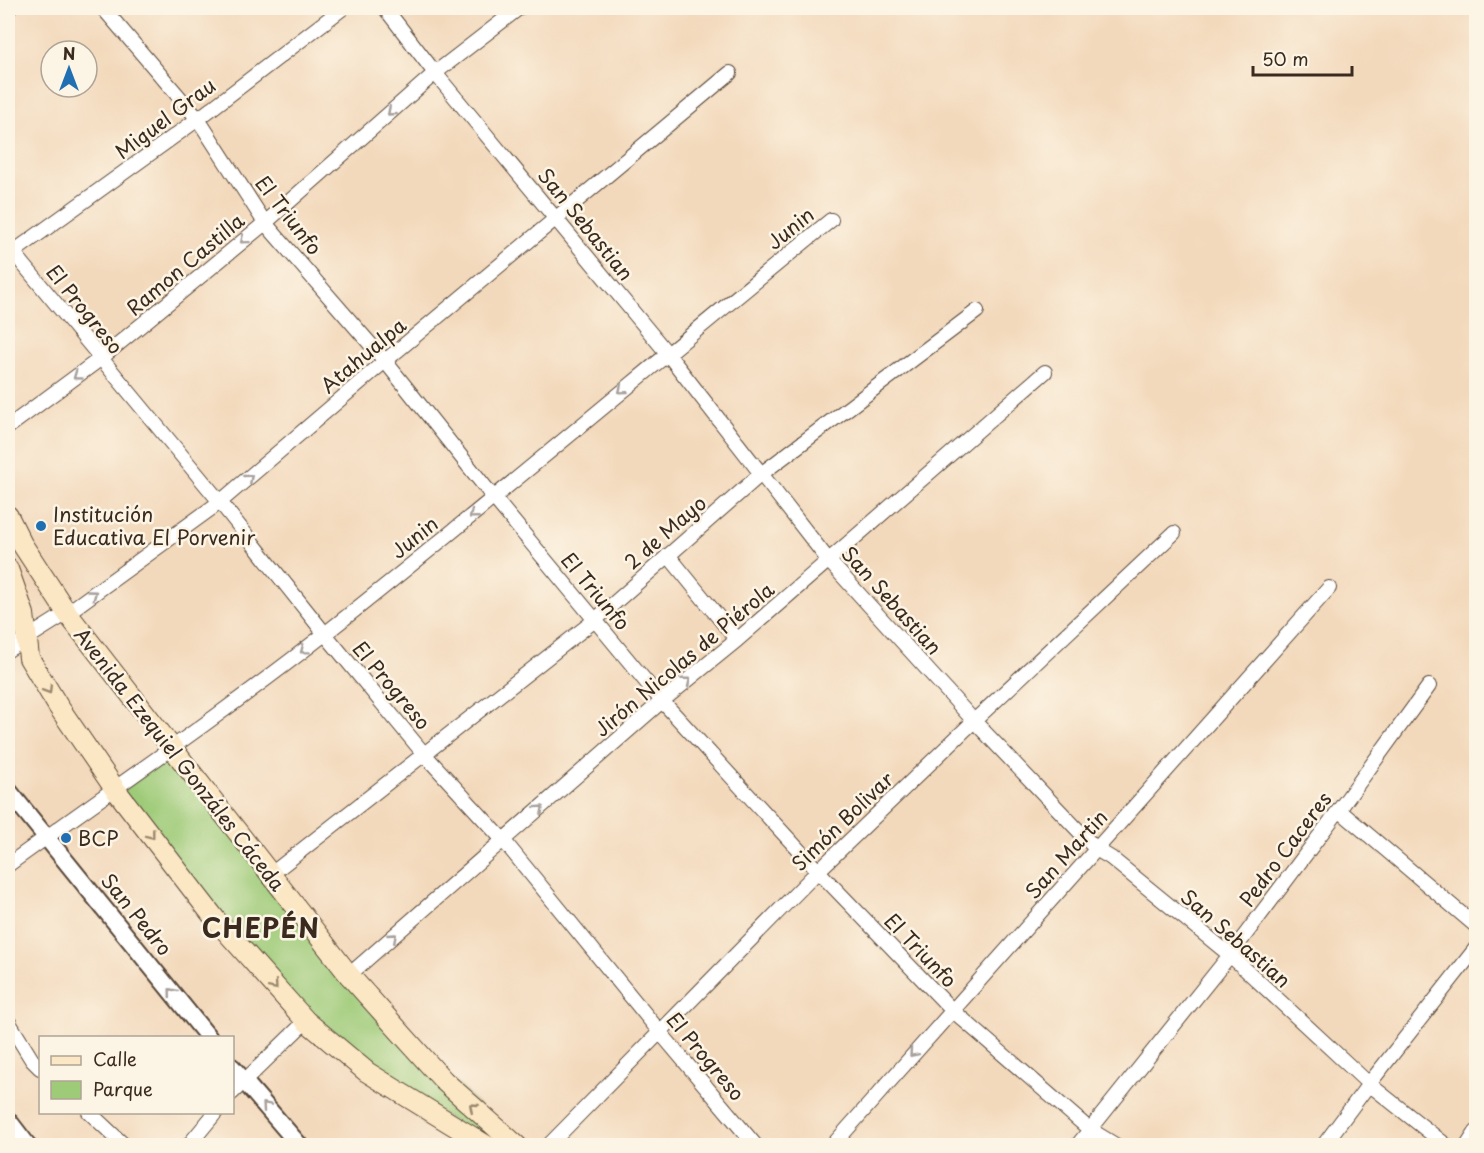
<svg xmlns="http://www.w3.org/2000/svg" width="1484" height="1153" font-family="'Playpen Sans',sans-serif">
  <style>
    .green { fill: #9ecb78; stroke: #6c7a4b; stroke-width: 1.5 }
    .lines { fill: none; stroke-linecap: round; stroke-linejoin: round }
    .minor-casing { stroke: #574436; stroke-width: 16 }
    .tertiary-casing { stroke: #574436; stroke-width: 20 }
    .secondary-casing { stroke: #574436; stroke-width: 22 }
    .minor { stroke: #fff; stroke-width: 14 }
    .tertiary { stroke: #fff; stroke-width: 16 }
    .secondary { stroke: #fbe7c3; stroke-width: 20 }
    .oneway { stroke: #a79f9a }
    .oneway2 { stroke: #9b8870 }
    .poi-dot { fill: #1f6fb2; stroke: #fcf5e5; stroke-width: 2 }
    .labels { text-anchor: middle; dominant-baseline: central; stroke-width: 5; stroke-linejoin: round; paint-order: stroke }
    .street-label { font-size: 20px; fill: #3b2a1e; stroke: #fcf5e5 }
    .poi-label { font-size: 20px; fill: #3b2a1e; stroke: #fcf5e5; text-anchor: start }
    .district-label { font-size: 26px; font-weight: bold; letter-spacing: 1.5px; fill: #3b2a1e; stroke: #fcf5e5 }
  </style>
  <rect width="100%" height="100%" fill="#fcf5e5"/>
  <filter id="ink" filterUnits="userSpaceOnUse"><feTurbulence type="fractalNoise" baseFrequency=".0167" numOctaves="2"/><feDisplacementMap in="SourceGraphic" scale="12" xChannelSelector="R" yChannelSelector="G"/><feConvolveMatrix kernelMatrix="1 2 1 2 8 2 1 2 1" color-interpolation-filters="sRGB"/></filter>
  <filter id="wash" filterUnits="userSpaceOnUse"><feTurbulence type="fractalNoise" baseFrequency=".008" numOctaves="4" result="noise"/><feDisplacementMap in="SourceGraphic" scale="24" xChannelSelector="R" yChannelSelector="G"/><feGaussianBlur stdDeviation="1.35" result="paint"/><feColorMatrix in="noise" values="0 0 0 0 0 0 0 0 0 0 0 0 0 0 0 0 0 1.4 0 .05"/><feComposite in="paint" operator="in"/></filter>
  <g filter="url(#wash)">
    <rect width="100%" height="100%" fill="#f3d9bc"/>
    <path class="green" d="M172,748L349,975L517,1145H487L306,1021L115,789Z"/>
  </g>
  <g filter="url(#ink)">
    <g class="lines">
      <g class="minor-casing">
        <path id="minor" d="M103,8L198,119L265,223L385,361L494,498L662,701L818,871L951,1009L1089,1129L1117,1146
          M385,8L435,73L667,353L829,561L974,721L1096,849L1111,858L1230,955L1369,1084L1447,1146
          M8,9L10,8
          M8,243L14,253L220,502L325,634L424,754L504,841L659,1031L756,1146
          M8,256L198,119L343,8
          M8,427L100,359L265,223L435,73L519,8
          M668,555L737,640
          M8,650L67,613L220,502L385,361L730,73
          M1339,810L1476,926
          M8,865C114,788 223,714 326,633C497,498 662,357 831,220
          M270,875L595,620L761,474L977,311
          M349,975L662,701L737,640L1045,372
          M8,1021L32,1060L40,1068
          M232,1093L306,1021
          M89,1112L125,1146
          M188,1146L216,1112
          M548,1146L818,871L974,721L1174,533
          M832,1146L1329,588
          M1077,1146L1230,955L1339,810L1429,686
          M1323,1146L1369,1084L1476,948
          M1467,1146L1476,1132"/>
      </g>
      <g class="tertiary-casing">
        <path id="tertiary" d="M8,790L209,1038
          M232,1067L300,1146
          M8,1120L28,1146"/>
      </g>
      <g class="secondary-casing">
        <path id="secondary" d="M8,516L22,544L67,613L349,975L444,1081L517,1146
          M8,569L24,614L29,658L58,706L115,789L216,920L306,1021L367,1072L487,1146"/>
      </g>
      <use href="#minor" class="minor"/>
      <use href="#tertiary" class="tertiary"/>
      <use href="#secondary" class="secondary"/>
    </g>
    <defs><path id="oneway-chevron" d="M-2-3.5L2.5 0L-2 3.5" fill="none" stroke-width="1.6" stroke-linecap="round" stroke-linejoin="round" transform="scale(1.5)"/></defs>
    <g class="oneway">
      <use href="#oneway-chevron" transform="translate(391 112) rotate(139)"/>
      <use href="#oneway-chevron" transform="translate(244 240) rotate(140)"/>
      <use href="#oneway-chevron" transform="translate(77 376) rotate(144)"/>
      <use href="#oneway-chevron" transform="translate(622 390) rotate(140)"/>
      <use href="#oneway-chevron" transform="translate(249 478) rotate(-41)"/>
      <use href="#oneway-chevron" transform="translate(473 515) rotate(141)"/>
      <use href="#oneway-chevron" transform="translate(93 594) rotate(-36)"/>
      <use href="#oneway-chevron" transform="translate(304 650) rotate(143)"/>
      <use href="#oneway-chevron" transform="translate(687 681) rotate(-39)"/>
      <use href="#oneway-chevron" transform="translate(540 809) rotate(-42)"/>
      <use href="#oneway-chevron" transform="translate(393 937) rotate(-41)"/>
      <use href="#oneway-chevron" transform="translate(172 992) rotate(-129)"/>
      <use href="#oneway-chevron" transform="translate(913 1053) rotate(131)"/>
      <use href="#oneway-chevron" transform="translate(266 1106) rotate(-131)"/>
    </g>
    <g class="oneway2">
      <use href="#oneway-chevron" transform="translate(48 690) rotate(59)"/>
      <use href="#oneway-chevron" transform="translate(151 835) rotate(52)"/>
      <use href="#oneway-chevron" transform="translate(274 986) rotate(49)"/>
      <use href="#oneway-chevron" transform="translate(473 1107) rotate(-139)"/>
    </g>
  </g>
  <g class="poi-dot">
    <circle cx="41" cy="526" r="6"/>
    <circle cx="66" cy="838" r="6"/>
  </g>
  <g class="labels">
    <g class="street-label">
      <text transform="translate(165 118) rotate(-37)">Miguel Grau</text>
      <text transform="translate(289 215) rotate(52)">El Triunfo</text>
      <text transform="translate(586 224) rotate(51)">San Sebastian</text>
      <text transform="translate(790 228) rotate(-39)">Junin</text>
      <text transform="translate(185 264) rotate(-40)">Ramon Castilla</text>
      <text transform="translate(85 309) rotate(51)">El Progreso</text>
      <text transform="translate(363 355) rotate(-40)">Atahualpa</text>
      <text transform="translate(665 532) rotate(-41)">2 de Mayo</text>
      <text transform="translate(414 537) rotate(-39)">Junin</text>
      <text transform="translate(596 591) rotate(50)">El Triunfo</text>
      <text transform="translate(892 600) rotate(48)">San Sebastian</text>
      <text transform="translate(684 659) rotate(-40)">Jirón Nicolas de Piérola</text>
      <text transform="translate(392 685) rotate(50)">El Progreso</text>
      <text transform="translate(180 759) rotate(52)">Avenida Ezequiel Gonzáles Cáceda</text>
      <text transform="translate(842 821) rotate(-44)">Simón Bolivar</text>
      <text transform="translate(1285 849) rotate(-53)">Pedro Caceres</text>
      <text transform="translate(1066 854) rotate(-48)">San Martin</text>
      <text transform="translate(137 914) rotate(51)">San Pedro</text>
      <text transform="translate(1236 938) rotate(41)">San Sebastian</text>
      <text transform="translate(921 950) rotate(46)">El Triunfo</text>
      <text transform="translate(706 1056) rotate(50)">El Progreso</text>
    </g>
    <g class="poi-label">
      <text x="53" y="514">Institución<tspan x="53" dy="23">Educativa El Porvenir</tspan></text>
      <text x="78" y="838">BCP</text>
    </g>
    <g class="district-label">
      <text x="261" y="927">CHEPÉN</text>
    </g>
  </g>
  <rect width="1484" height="1153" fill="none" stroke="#fcf5e5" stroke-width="30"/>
  <rect x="39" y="1036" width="195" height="78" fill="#fcf5e5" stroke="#afa495" stroke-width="1.5"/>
  <rect x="51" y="1056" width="30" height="9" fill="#fbe7c3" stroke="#afa495" stroke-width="1.5"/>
  <text x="93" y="1066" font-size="18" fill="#3b2a1e">Calle</text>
  <rect x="51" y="1081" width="30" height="18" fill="#9ecb78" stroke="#afa495" stroke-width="1.5"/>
  <text x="93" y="1096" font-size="18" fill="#3b2a1e">Parque</text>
  <g transform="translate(69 69)"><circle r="28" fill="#fcf5e5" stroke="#afa495" stroke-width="1.5"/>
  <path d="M0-4.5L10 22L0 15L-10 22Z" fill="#1f6fb2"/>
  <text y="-9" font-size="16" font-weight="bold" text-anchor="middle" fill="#3b2a1e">N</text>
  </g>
  <path d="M1253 66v9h99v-9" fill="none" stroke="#3b2a1e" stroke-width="3"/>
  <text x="1262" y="66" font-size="18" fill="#3b2a1e" stroke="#fcf5e5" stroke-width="4.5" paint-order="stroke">50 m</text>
</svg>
